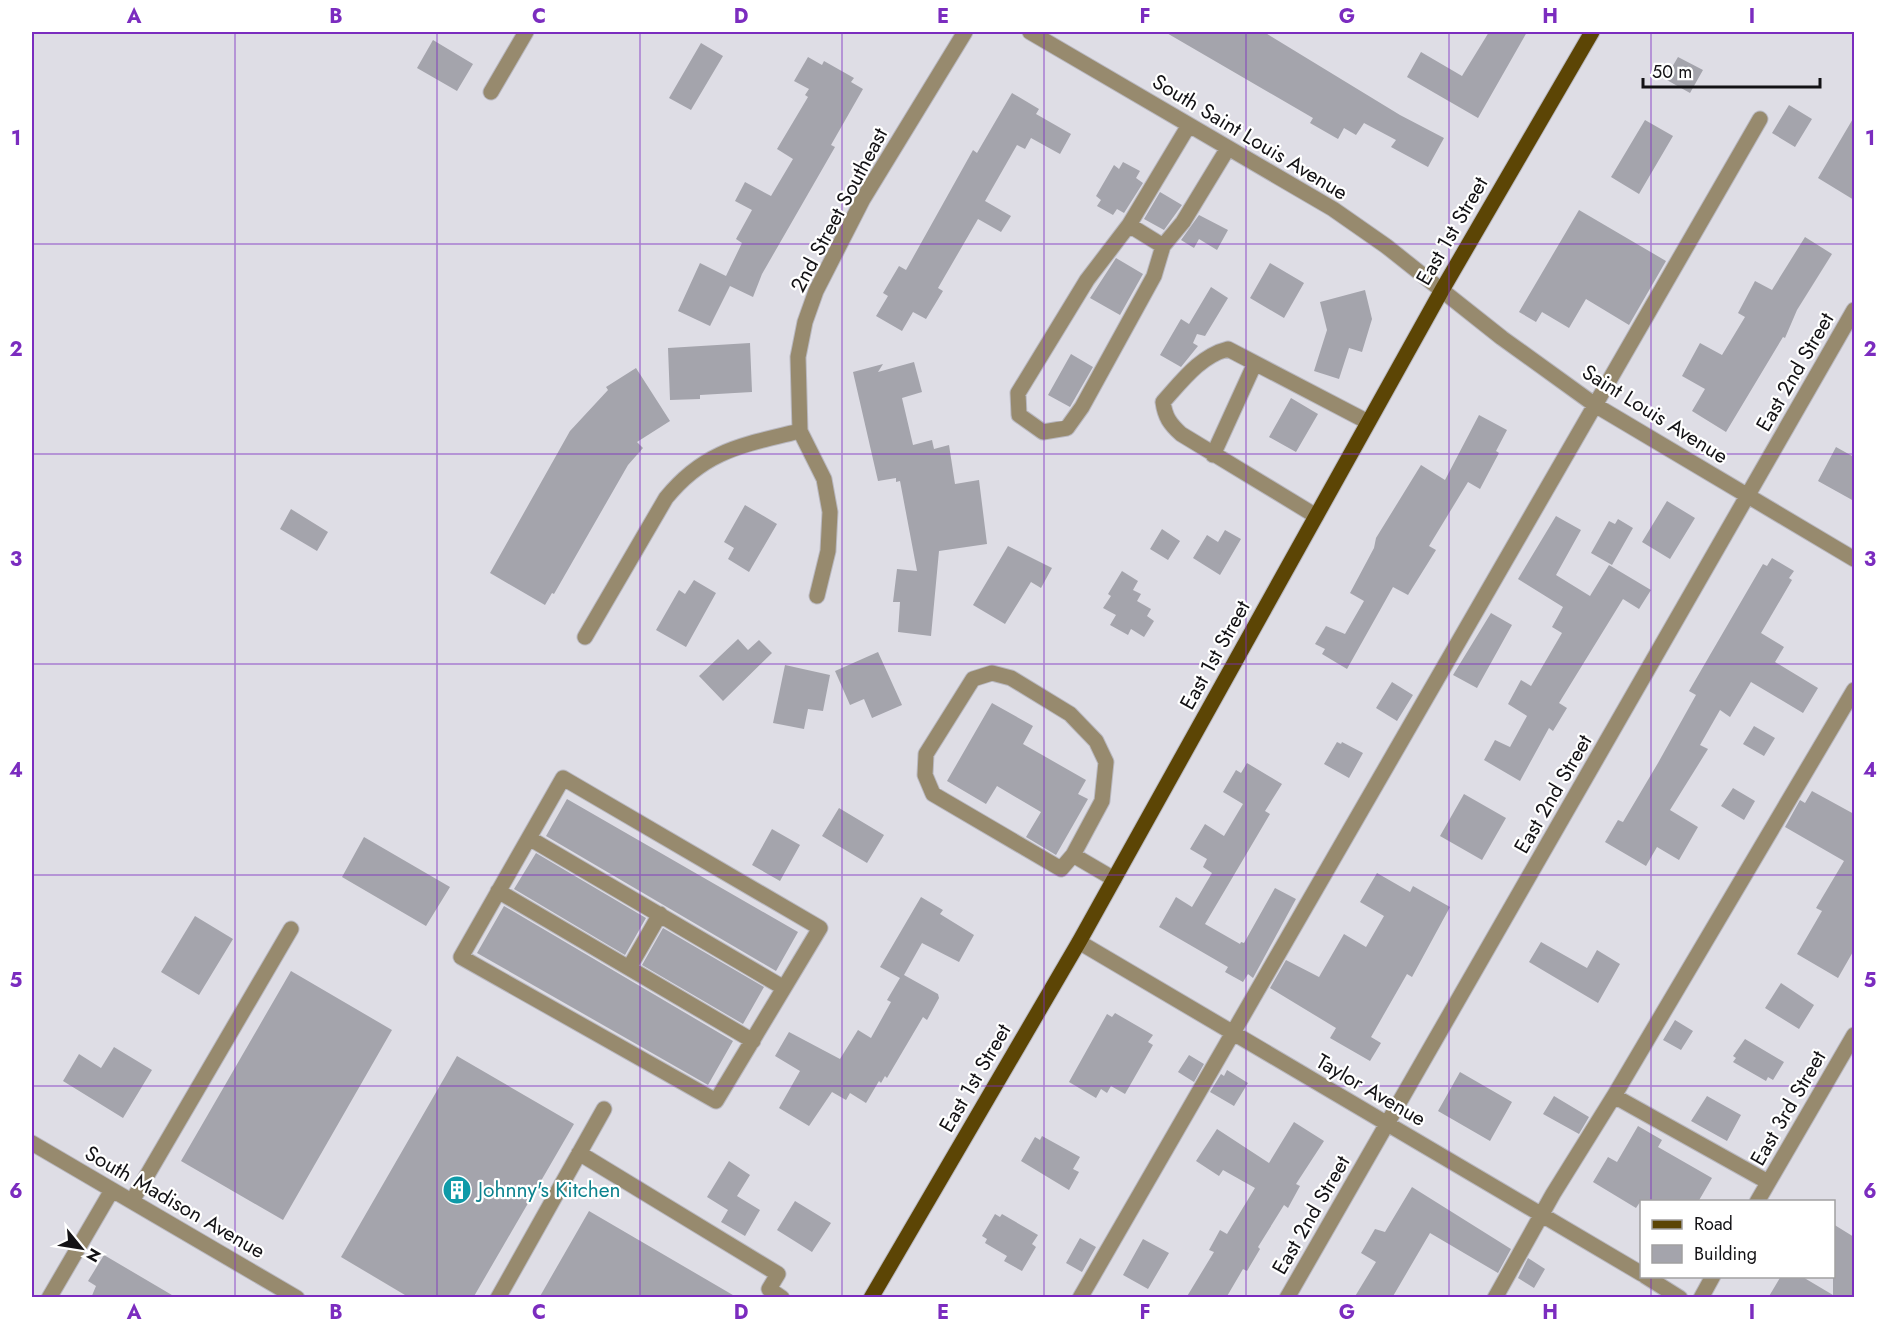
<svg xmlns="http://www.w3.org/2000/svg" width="1886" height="1329" font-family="Jost,sans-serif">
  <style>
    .building { fill: #a4a4ac }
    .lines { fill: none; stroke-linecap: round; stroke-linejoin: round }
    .minor-casing { stroke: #b9b8c0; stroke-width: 17 }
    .major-casing { stroke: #b9b8c0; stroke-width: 17 }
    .minor { stroke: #978a6e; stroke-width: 15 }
    .major { stroke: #5c4505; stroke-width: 15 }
    .grid { fill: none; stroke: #7b2cbf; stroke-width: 1.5; stroke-opacity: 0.55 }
    .labels { text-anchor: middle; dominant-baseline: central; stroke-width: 4.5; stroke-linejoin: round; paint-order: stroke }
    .street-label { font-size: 21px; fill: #131215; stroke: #fff }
    .culture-label { font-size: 21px; fill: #0d838f; stroke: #fff; text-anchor: start }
    .neatline { fill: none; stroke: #7b2cbf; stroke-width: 2 }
    .grid-label { font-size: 20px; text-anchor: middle; font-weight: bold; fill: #7b2cbf }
  </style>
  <rect width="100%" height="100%" fill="#dedde5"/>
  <path class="building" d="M1165,32H1264L1400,115L1444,138L1428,167L1391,147L1396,140L1364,123L1356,135L1344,128L1338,139L1310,123L1313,118Z
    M1489,32H1527L1478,118L1407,77L1421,52L1462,76Z
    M433,40L473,64L457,91L417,68Z
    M701,43L723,56L691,110L669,98Z
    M808,57L822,65L824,61L854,78L851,82L863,89L831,145L835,147L762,274L753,297L730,286L710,326L678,311L700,263L726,276L742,243L736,239L752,210L735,201L745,182L771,196L793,159L777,149L808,97L805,95L809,89L794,81Z
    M1678,57L1703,70L1690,93L1665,79Z
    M1012,93L1039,109L1036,114L1071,134L1060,154L1031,138L1025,149L1017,145L985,201L1011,216L1001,232L978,219L938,288L943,291L926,319L913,312L902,331L876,316L888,296L883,293L899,266L906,270L973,150L977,153Z
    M1789,105L1812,119L1795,147L1772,133Z
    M1854,117V200L1818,178Z
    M1645,120L1673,136L1639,194L1611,177Z
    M1123,162L1140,171L1136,178L1143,183L1124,213L1117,209L1113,215L1097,206L1101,200L1096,196L1114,165L1119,169Z
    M1160,192L1182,205L1164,230L1144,219Z
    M1579,210L1666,261L1629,325L1586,299L1569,328L1542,312L1536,322L1519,312Z
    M1199,215L1228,230L1217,250L1199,239L1194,248L1181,240Z
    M1805,237L1832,254L1797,310L1785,338L1783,337L1726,432L1692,411L1705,389L1682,376L1700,343L1722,355L1745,317L1738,313L1755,281L1772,290Z
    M1116,258L1143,274L1120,315L1090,298Z
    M1270,263L1304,283L1284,318L1250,298Z
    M1211,287L1228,298L1205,336L1197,334L1193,343L1198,346L1181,367L1160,355L1181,319L1189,324Z
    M1365,290L1372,319L1362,352L1349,348L1339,379L1314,371L1327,330L1320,302Z
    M750,343L752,392L700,395V399L670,400L668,348Z
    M1071,354L1093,367L1070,407L1048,395Z
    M914,362L922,392L902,398L913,445L932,440L934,449L949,445L955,484L979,480L987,544L939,551L931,636L898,632L900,602H893L897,569L917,571L900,481L896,482V478L878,481L853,372L883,364L878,372Z
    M636,368L670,421L637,442L643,448L628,465L554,594L552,593L545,605L490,573L570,431L608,390L606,387Z
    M1291,398L1318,414L1296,452L1269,437Z
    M1479,415L1507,430L1496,451L1499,453L1480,489L1468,482L1429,546L1436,550L1408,595L1393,587L1347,669L1322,654L1325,649L1315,644L1326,626L1345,634L1364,601L1350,593L1374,548L1376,538L1421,465L1445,480Z
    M1836,447L1854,457V501L1818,481Z
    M1667,501L1695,518L1670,559L1642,542Z
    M745,505L777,524L749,572L728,559L734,548L724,542Z
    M291,509L328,532L317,551L280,529Z
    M1556,516L1581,530L1556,575L1590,596L1609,565L1651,590L1639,609L1623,599L1559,703L1567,708L1553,731L1549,728L1520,781L1484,760L1495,740L1510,747L1527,716L1508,704L1521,680L1531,686L1562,633L1552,627L1563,607L1518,579Z
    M1618,519L1633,528L1612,565L1591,553L1609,521L1615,524Z
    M1162,529L1180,541L1168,560L1150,549Z
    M1225,530L1241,539L1220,575L1193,558L1207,535L1218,542Z
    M1008,546L1052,568L1041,588L1031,582L1005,624L973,605Z
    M1772,558L1794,571L1789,578L1792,580L1761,633L1784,647L1775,662L1818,688L1803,713L1751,682L1730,717L1720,710L1700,745L1708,749L1670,810L1698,827L1679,860L1657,847L1646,866L1605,842L1618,820L1623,822L1658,763L1696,695L1689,691L1763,564L1767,566Z
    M1122,571L1138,581L1133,590L1141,594L1137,601L1151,609L1147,616L1154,621L1144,637L1131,629L1128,635L1110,625L1116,615L1103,608L1111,596L1108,594Z
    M694,580L716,593L686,647L656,630L679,590L685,594Z
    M1491,613L1512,625L1477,688L1453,675Z
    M738,639L748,650L759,640L772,653L723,701L699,676Z
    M878,652L902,705L872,718L864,699L850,705L835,671Z
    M785,665L830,675L823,711L808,709L804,729L773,723Z
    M1392,682L1413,695L1397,721L1376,708Z
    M992,703L1033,726L1023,744L1086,780L1078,794L1088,799L1056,855L1026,837L1041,812L997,786L986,804L947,781Z
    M1754,726L1775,738L1764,756L1743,744Z
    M1337,742L1341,744L1342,742L1363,753L1349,778L1324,764Z
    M1247,763L1282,784L1265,811L1270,814L1205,924L1240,944L1241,942L1244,943L1275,888L1296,899L1253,978L1248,974L1243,982L1225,972L1228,967L1159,927L1176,897L1192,907L1212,873L1203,867L1207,859L1190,849L1205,824L1224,836L1243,804L1223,792L1236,770L1241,773Z
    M1733,788L1755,801L1744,820L1721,806Z
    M1812,791L1854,814V950L1838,978L1797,954L1822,911L1816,908L1844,861L1785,827L1800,800L1805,803Z
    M1464,794L1506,818L1482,860L1440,836Z
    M567,799L798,932L776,971L546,836Z
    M839,808L884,835L867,863L822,836Z
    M772,829L800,845L780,881L752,865Z
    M364,837L450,887L426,926L342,877Z
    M536,853L646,918L625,955L514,889Z
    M1377,873L1410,892L1413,886L1450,907L1412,977L1407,974L1371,1037L1381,1043L1370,1061L1330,1038L1336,1028L1270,988L1286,960L1319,977L1344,934L1366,947L1384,916L1360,902Z
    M921,897L943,910L940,914L974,935L959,962L922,943L904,975L938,994L939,998L927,1020L923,1017L887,1078L885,1076L881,1083L879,1081L866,1103L850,1093L846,1100L832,1092L809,1126L779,1108L800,1071L775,1056L789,1032L840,1059L858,1030L871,1038L891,1002L887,1000L900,978L880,967Z
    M504,906L733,1041L708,1085L477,953Z
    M195,916L233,939L199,995L161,972Z
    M663,928L764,987L743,1024L642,965Z
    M1541,942L1587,968L1597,950L1620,964L1598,1003L1529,962Z
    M291,971L392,1030L283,1220L181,1161Z
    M1781,983L1814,1005L1799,1029L1765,1008Z
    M1115,1013L1153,1035L1148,1042L1153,1045L1125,1094L1111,1086L1107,1093L1101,1089L1096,1098L1069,1082L1107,1014L1112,1017Z
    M1675,1020L1693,1031L1681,1050L1663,1040Z
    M1745,1039L1784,1062L1773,1080L1768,1077L1766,1081L1733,1062L1736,1058L1733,1056Z
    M114,1047L152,1070L123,1118L63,1081L79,1054L101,1068Z
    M1189,1055L1204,1064L1194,1082L1178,1072Z
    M457,1056L574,1124L473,1298H410L341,1257Z
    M1227,1070L1248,1083L1234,1106L1210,1092L1221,1074L1224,1076Z
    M1460,1072L1512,1102L1490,1141L1438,1111Z
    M1554,1096L1589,1117L1579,1134L1543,1114Z
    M1707,1096L1741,1115L1727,1141L1691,1121Z
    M1294,1122L1324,1141L1296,1184L1300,1186L1288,1208L1284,1205L1258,1247L1260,1249L1247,1271L1243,1269L1226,1298H1186L1214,1252L1209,1250L1220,1230L1227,1234L1255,1188L1223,1170L1219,1176L1196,1161L1217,1129L1269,1163Z
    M1638,1126L1662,1140L1658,1147L1712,1178L1698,1202H1640L1636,1208L1593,1182L1608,1157L1617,1162Z
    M1042,1136L1080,1157L1073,1169L1079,1172L1069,1190L1021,1161L1035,1137L1040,1140Z
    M729,1161L750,1175L737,1196L760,1210L745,1236L721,1222L728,1210L707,1197Z
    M1412,1187L1511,1249L1498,1273L1430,1233L1392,1298H1354L1376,1262L1361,1253L1375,1229L1385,1232Z
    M795,1201L831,1223L812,1252L777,1230Z
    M589,1211L738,1298H539Z
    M995,1214L1000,1217L1002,1214L1038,1235L1032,1244L1036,1247L1022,1271L1004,1261L1007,1256L985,1243L987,1239L982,1236Z
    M1833,1224L1854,1237V1298H1768L1781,1276H1801L1833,1295Z
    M1080,1238L1096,1247L1082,1272L1066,1263Z
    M1143,1239L1169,1253L1148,1289L1123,1275Z
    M104,1255L177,1298H91L96,1286L88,1281Z
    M1528,1258L1545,1269L1534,1288L1518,1278Z"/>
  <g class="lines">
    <g class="minor-casing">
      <path id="minor" d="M1030,32L1333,209L1386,246L1502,338L1595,405L1854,559
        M491,92L526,32
        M1189,125L1129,225L1163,246L1183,222L1228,148
        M1129,225L1087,280L1018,393L1019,415L1043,432L1067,428L1082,407L1154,276L1163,246
        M1213,455L1255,363
        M1316,516L1181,434C1170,424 1165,417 1163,402C1182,381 1200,356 1228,349L1368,422
        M817,596L828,551L830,512L824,479L800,431L798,357L805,322L816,291L863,199L965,32
        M585,637L666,498C705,450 743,445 800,431
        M563,778L820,928L716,1101L461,957Z
        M529,838L784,988
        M1073,855L1061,869L933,794L925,775L926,754L973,679L992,673L1011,678L1070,714L1096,741L1106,762L1102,801L1073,855L1114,879
        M498,891L753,1041
        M1079,942L1642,1274
        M629,968L660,914
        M32,1143L297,1298
        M579,1153L778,1274L769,1289L782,1298
        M1768,1182L1614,1096L1854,690
        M132,1201L291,929
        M1757,1202L1854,1035
        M1645,1276L1680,1298
        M49,1298L112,1190
        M498,1298L604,1109
        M1080,1298L1760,119
        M1287,1298L1854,310
        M1495,1298L1553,1194L1614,1096
        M1701,1298L1713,1276"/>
    </g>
    <g class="major-casing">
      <path id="major" d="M871,1298L1079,942L1442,290L1592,32"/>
    </g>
    <use href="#minor" class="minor"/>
    <use href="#major" class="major"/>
  </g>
  <path class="grid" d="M235,32V1298M437,32V1298M640,32V1298M842,32V1298M1044,32V1298M1246,32V1298M1449,32V1298M1651,32V1202M32,244H1854M32,454H1854M32,664H1854M32,875H1854M32,1086H1854M1651,1276V1298"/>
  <defs>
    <g id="building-disc" transform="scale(1.5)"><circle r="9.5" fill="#0f9aa8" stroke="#fff"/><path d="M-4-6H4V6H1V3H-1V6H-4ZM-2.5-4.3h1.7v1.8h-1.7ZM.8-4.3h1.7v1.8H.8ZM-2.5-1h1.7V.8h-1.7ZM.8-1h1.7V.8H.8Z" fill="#fff"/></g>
  </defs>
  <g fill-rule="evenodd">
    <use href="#building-disc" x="457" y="1190"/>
  </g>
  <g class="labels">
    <g class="street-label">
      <text transform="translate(1250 137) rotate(31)">South Saint Louis Avenue</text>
      <text transform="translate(839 210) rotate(-62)">2nd Street Southeast</text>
      <text transform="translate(1452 231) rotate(-60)">East 1st Street</text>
      <text transform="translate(1795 372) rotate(-60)">East 2nd Street</text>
      <text transform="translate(1655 414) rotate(32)">Saint Louis Avenue</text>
      <text transform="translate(1215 655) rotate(-61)">East 1st Street</text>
      <text transform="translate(1553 794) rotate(-60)">East 2nd Street</text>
      <text transform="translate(975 1078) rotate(-60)">East 1st Street</text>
      <text transform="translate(1371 1090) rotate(30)">Taylor Avenue</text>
      <text transform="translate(1788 1108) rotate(-60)">East 3rd Street</text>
      <text transform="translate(175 1202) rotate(30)">South Madison Avenue</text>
      <text transform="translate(1311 1215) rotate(-60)">East 2nd Street</text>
    </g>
    <g class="culture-label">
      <text x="478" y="1190">Johnny's Kitchen</text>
    </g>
  </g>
  <rect width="1886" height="1329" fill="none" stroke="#ffffff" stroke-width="66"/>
  <rect x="1640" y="1200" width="195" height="78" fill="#ffffff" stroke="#a1a0a1" stroke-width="1.5"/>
  <rect x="1652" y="1220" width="30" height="9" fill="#5c4505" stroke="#a1a0a1" stroke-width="1.5"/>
  <text x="1694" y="1230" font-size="18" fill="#131215">Road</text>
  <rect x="1652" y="1245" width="30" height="18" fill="#a4a4ac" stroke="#a1a0a1" stroke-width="1.5"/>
  <text x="1694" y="1260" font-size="18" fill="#131215">Building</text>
  <g transform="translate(81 1248) rotate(120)" stroke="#ffffff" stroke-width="4.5" paint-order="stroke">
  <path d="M0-4.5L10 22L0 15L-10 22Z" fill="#131215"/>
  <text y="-9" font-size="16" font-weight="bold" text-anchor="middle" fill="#131215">N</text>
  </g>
  <path d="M1643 78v9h177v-9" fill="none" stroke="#131215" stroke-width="3"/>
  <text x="1652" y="78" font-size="18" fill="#131215" stroke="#ffffff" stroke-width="4.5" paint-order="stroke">50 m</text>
  <rect x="33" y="33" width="1820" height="1263" class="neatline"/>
  <g class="grid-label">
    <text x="134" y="23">A</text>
    <text x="336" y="23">B</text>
    <text x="539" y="23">C</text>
    <text x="741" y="23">D</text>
    <text x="943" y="23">E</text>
    <text x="1145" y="23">F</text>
    <text x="1347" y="23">G</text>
    <text x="1550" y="23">H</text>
    <text x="1752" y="23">I</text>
    <text x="16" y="145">1</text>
    <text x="1870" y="145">1</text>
    <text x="16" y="356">2</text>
    <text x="1870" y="356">2</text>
    <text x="16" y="566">3</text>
    <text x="1870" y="566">3</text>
    <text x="16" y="777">4</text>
    <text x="1870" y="777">4</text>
    <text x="16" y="987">5</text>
    <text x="1870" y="987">5</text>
    <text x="16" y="1198">6</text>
    <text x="1870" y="1198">6</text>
    <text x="134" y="1319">A</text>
    <text x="336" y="1319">B</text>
    <text x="539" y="1319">C</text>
    <text x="741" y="1319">D</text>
    <text x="943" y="1319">E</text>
    <text x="1145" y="1319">F</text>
    <text x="1347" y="1319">G</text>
    <text x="1550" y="1319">H</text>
    <text x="1752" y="1319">I</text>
  </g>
</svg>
